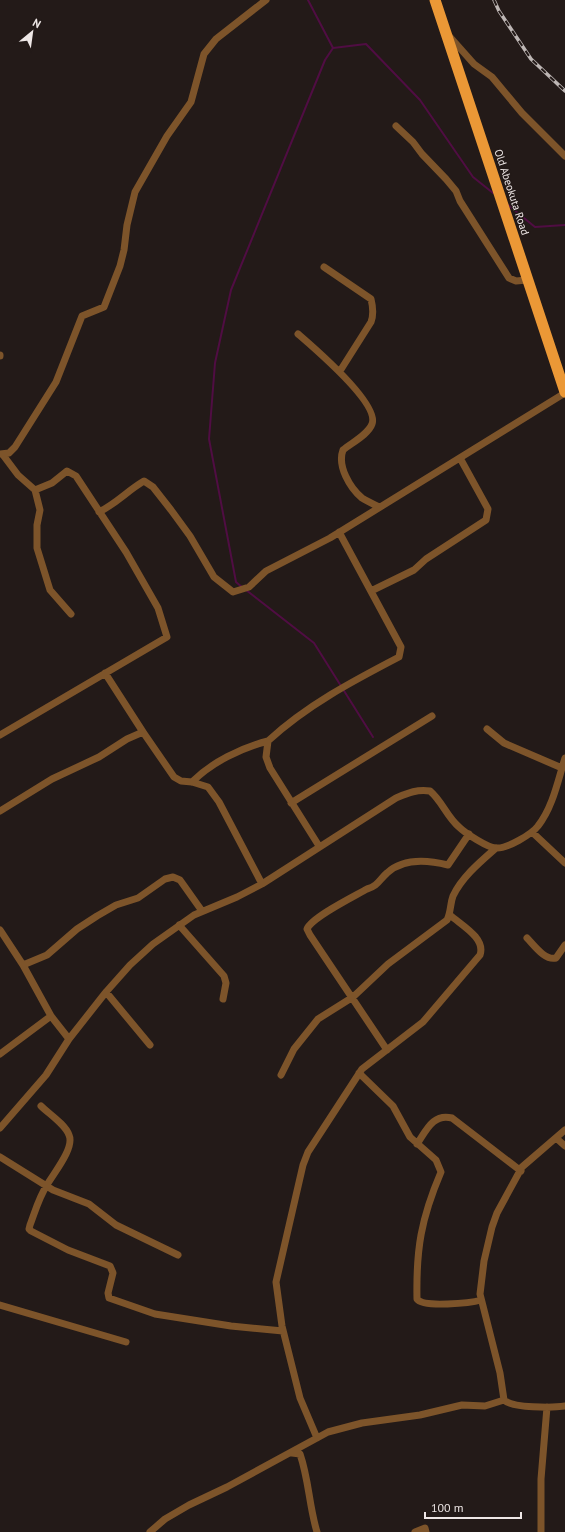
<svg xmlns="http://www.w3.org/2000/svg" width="565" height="1532" font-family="'PT Sans',sans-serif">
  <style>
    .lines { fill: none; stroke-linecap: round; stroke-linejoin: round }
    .stream { stroke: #500d43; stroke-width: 2 }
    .minor { stroke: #7d542a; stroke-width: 7 }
    .trunk { stroke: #eb9836; stroke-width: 11 }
    .rail-casing { stroke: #bdb6b4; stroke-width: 3.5 }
    .rail { stroke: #231a18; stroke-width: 2; stroke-dasharray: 6; stroke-linecap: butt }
    .labels { text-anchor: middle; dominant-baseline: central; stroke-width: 3; stroke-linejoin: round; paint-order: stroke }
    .street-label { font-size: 11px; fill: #eee7e6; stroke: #231a18 }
  </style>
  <rect width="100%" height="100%" fill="#231a18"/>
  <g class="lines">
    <path class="stream" d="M308,0L333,48L366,44L420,100L473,177L493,193
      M508,205L535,227L565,225
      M243,588L236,582L209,439L215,363L231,290L325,60L333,48
      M246,590L314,643L373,737"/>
    <path class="minor" d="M450,37L474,64L492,77L522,113L565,156
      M396,126L413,142L422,154L446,179L456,191L460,201L509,278L516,281L527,280
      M324,267L371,299C373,307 374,314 371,322L340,371
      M298,334C313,347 380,404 372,424C368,435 351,443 343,450C337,466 350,488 362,498C367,501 373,504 379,507
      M0,356V355
      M0,454L9,453L15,447L56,382L82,316L104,307L120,266L124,250L127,225L135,192L167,136L191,102L204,54L216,39L266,0
      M35,490L40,510L37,525V548L50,590L71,614
      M99,512C117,503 127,491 144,481L153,487L171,510L190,536L214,577L233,592L249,587L266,571L330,538L565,393
      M371,591L414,570L426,559L486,520L488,509L460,458
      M105,673L143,732
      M487,729L504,743L562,768
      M0,735L167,637L158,608L126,552L76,476L67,471L52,483L35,490L18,475L3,455
      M192,782C212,762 241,748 268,741
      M291,803L432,716
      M0,811L52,779L99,757L127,739L143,732L174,777L181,781L192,782L208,787L219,802L262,884
      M532,832L565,863
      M319,846L270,768L266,757L268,741C307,705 353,681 399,657L401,647L339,532
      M179,925L224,976L226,983L223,999
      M0,930L23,965L47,955L77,929L97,916L116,905L138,898L165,879L173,877L180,880L202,911
      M527,938C534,945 545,961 556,958L565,945
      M23,965L51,1016L69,1039
      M106,992L150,1045
      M387,1050L310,935L307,929C312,917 355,896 367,889C378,886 379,880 387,873C403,858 428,860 448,865L469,834
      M0,1054L51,1016
      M359,1073L393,1106L410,1137L436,1160L441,1172C421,1219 416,1249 417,1299C423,1308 471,1303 481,1300
      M281,1075L294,1049L318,1019L353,997L388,964L447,920C451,912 450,904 453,896C462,877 480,862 496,848
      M41,1106C49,1114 65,1124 69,1135C75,1148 53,1174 47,1185C39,1197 35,1212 30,1225L29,1229L31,1231L68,1250L110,1266L113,1273L108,1293L109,1298L155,1314L231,1326L283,1331
      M0,1128L46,1075L69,1039L106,992L130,965L153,944L194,915L237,897L262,884L396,798C408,793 417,789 430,791C442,801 447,817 459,827C465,833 488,848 496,848C507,849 532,834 538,826C553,807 558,780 565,758
      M565,1130L522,1167L497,1213L492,1227L484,1261L480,1294L500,1373L504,1400C512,1408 553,1408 565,1406
      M556,1138L565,1146
      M417,1144C426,1131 433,1113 452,1118L521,1171
      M0,1157L53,1190L89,1204L116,1225L178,1255
      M0,1305L126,1342
      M317,1438L300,1398L282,1326L276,1282L303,1165L308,1152L362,1069L423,1022L480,955C486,938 461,925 450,915
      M292,1453L300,1454C309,1480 309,1506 317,1532
      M150,1532L165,1519L189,1505L227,1487L328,1432L362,1423L420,1415L462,1405L485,1406L504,1400
      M415,1532L425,1528L426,1532
      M541,1532V1479L547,1407"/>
    <path class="trunk" d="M435,0L565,392"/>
    <g class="rail-casing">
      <path id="rail" d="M494,0L499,11L531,59L565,91"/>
    </g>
    <use href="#rail" class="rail"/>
  </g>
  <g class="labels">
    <g class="street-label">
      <text transform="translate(512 192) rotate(72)">Old Abeokuta Road</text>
    </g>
  </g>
  <g transform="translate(32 32) rotate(29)" stroke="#231a18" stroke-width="3" paint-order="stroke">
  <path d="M0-3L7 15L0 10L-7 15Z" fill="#eee7e6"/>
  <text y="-6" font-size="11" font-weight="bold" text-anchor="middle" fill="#eee7e6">N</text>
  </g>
  <path d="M425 1512v6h96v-6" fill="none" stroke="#eee7e6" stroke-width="2"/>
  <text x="431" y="1512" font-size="12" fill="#eee7e6" stroke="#231a18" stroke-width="3" paint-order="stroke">100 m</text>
</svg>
